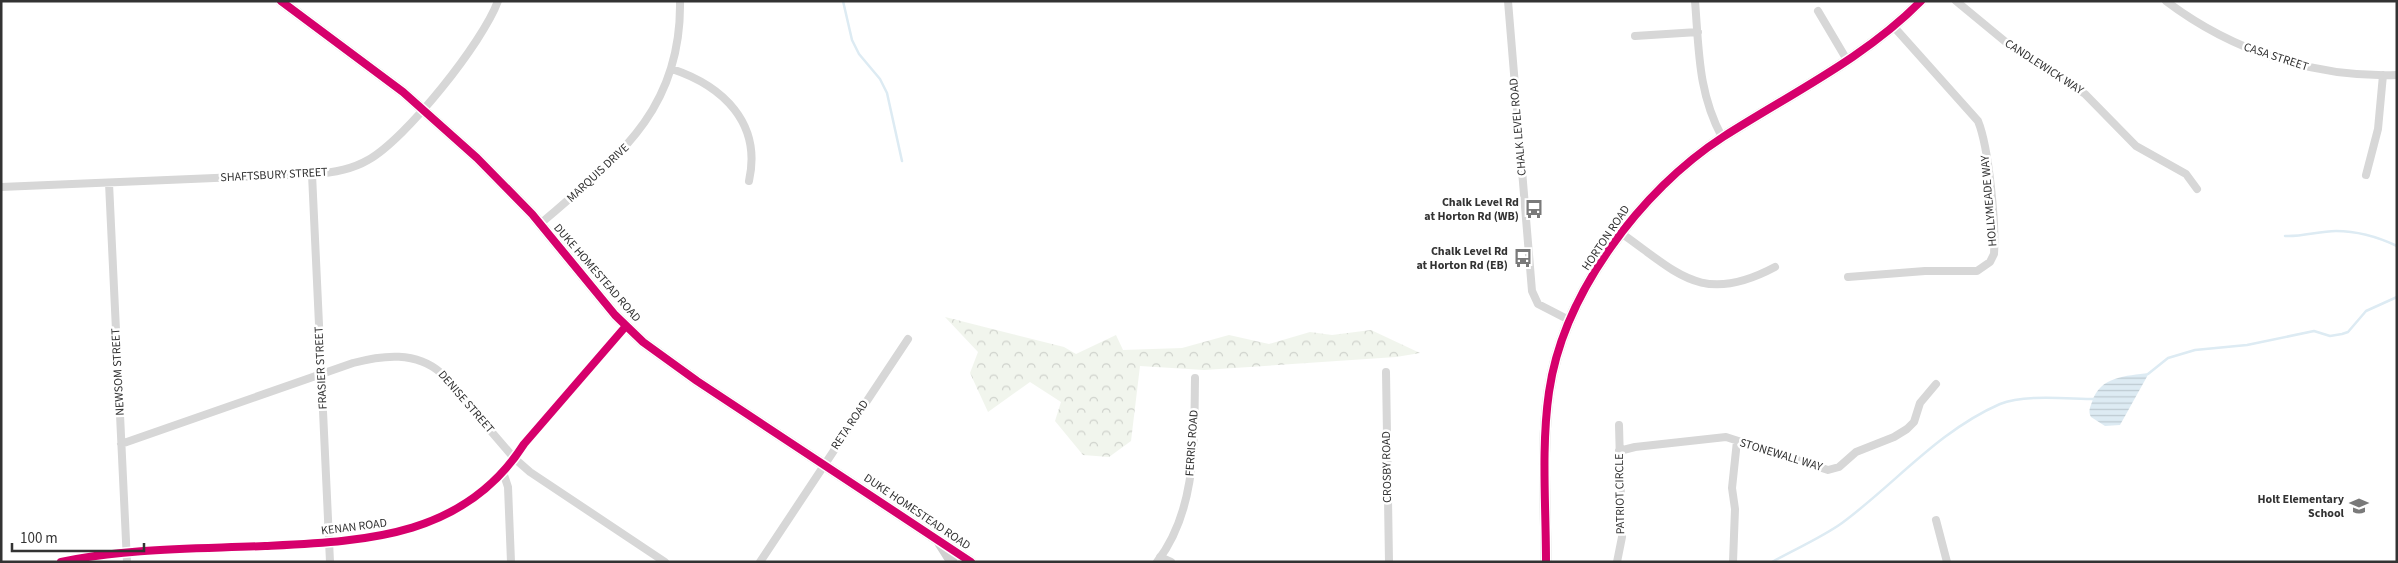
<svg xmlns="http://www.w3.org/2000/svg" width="2398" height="563" font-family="'Source Sans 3',sans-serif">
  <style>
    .forest { fill: url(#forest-crowns) }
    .water { fill: url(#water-rules) }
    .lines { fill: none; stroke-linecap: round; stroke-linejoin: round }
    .stream { stroke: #ddebf3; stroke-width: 2.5 }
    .street { stroke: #d7d7d7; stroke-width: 8 }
    .secondary { stroke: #d0d0d0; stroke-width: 11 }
    .cycleway-casing { stroke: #fff; stroke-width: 11 }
    .cycleway { stroke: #d6006c; stroke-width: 8 }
    .labels { text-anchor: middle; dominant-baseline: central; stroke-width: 5; stroke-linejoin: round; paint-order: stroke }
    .street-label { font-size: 12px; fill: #333; stroke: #fff }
    .poi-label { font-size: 12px; font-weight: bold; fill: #333; stroke: #fff; text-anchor: end }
  </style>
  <defs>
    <pattern id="forest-crowns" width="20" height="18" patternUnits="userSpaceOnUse" patternTransform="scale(1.25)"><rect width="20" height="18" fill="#f1f5ed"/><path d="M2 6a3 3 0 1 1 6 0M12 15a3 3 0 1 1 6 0" fill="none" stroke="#cfd2cc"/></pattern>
    <pattern id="water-rules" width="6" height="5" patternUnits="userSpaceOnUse" patternTransform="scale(1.25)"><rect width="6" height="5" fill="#ddebf3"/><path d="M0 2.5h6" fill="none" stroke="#becad1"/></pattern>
  </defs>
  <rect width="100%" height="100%" fill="#fff"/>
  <path class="forest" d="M945,317L1064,347L1076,354L1116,335L1123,350L1182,348L1229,335L1269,344L1310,332L1332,335L1371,330L1420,353L1396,357L1204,370L1140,366L1131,441L1109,457L1083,455L1055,421L1061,402L1030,382L988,412L970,373L978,352Z"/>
  <path class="water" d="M2149,373L2120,425L2105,426L2091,417C2088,411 2090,408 2092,402C2100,376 2126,376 2149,373Z"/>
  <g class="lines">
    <path class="stream" d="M843,1L852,40L859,54L880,79L887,93L902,161
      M2285,236C2302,237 2319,231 2336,231C2357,231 2378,237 2397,246
      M2148,374L2168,358L2195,350L2247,345L2314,331L2330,336L2342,334L2348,332L2366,311L2397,297
      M1772,562C1795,549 1821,538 1842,523C1895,484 1938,431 2000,404C2025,394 2068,399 2095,399"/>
    <path class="street" d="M1508,1L1532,291L1538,304L1571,321
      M1695,1C1699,50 1698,93 1722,137
      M1956,1L2013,48L2085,94L2136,146L2186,174L2197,189
      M2166,1C2232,51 2314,78 2397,75
      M1818,11L1847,60
      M1635,36L1698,32
      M672,69C723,86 762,123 749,181
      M312,174L330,562
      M2366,175L2378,129L2383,75
      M109,183L127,562
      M1,187L312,174C332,173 351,170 368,160C406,139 483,42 498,1
      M540,224C616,159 682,111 680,1
      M1621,233C1678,273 1702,306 1775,267
      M1848,277L1925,271H1977L1990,262L1994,254C1996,224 1989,148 1978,121L1894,27
      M1386,372L1389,562
      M121,444L353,363C383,355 416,351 441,373L514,458L530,472L665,562
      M1619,451L1635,447L1726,437L1828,470L1839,467L1856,452L1894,437L1907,429L1914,422L1920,403L1936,384
      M503,472L508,487L511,562
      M1936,520L1947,562
      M1160,557L1171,562
      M61,562C127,548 197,549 265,546C365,541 464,538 524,444L626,326
      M760,562L908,339
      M1157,562C1197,510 1194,440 1195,378
      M1617,562L1622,537L1619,425
      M1733,562L1735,509L1732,488L1737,441"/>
    <path class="secondary" d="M281,1L403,92L477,158L532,214L615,315L643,342L697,381L971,562
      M940,543L952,562
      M1546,562C1546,506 1541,448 1549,392C1563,294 1641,190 1723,137C1790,94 1865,58 1921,1"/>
    <g class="cycleway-casing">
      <path id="cycleway" d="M281,1L403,92L477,158L532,214L615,315L643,342L697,381L971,562
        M61,562C127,548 197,549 265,546C365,541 464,538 524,444L626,326
        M1546,562C1546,506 1541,448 1549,392C1563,294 1641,190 1723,137C1790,94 1865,58 1921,1"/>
    </g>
    <use href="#cycleway" class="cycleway"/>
  </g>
  <defs>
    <g id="bus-bare" transform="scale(1.5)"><path d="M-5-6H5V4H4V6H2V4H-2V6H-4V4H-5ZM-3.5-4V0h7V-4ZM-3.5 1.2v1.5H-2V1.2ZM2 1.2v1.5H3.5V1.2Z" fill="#7a7a7a" stroke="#fff" stroke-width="2.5" paint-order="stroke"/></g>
    <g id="school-bare" transform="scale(1.5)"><path d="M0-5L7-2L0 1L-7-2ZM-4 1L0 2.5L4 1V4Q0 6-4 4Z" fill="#7a7a7a" stroke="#fff" stroke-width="2.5" paint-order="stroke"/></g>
  </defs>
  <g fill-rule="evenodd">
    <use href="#bus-bare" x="1534" y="209"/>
    <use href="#bus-bare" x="1523" y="258"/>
    <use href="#school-bare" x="2359" y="506"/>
  </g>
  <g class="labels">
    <g class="street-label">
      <text transform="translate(2276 57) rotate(18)">CASA STREET</text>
      <text transform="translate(2044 67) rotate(33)">CANDLEWICK WAY</text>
      <text transform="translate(1518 127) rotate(-95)">CHALK LEVEL ROAD</text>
      <text transform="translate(598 173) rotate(-43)">MARQUIS DRIVE</text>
      <text transform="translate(274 175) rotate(-3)">SHAFTSBURY STREET</text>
      <text transform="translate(1989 201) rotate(-95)">HOLLYMEADE WAY</text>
      <text transform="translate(1606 238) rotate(-56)">HORTON ROAD</text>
      <text transform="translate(597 273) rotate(49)">DUKE HOMESTEAD ROAD</text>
      <text transform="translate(321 368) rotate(-93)">FRASIER STREET</text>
      <text transform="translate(118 372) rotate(-93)">NEWSOM STREET</text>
      <text transform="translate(466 402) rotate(49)">DENISE STREET</text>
      <text transform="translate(850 425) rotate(-56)">RETA ROAD</text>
      <text transform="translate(1192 443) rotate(-86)">FERRIS ROAD</text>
      <text transform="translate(1781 455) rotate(17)">STONEWALL WAY</text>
      <text transform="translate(1387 467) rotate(-91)">CROSBY ROAD</text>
      <text transform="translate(1620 494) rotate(-91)">PATRIOT CIRCLE</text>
      <text transform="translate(917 512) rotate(34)">DUKE HOMESTEAD ROAD</text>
      <text transform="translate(354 527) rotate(-7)">KENAN ROAD</text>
    </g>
    <g class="poi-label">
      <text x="1519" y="202">Chalk Level Rd<tspan x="1519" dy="14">at Horton Rd (WB)</tspan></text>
      <text x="1508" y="251">Chalk Level Rd<tspan x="1508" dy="14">at Horton Rd (EB)</tspan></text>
      <text x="2344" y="499">Holt Elementary<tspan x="2344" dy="14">School</tspan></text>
    </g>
  </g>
  <rect width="2398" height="563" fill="none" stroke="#333333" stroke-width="5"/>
  <path d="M12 543v8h132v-8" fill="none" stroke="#333333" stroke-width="2.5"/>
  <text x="20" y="543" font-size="15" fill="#333333" stroke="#ffffff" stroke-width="4" paint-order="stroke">100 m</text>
</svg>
